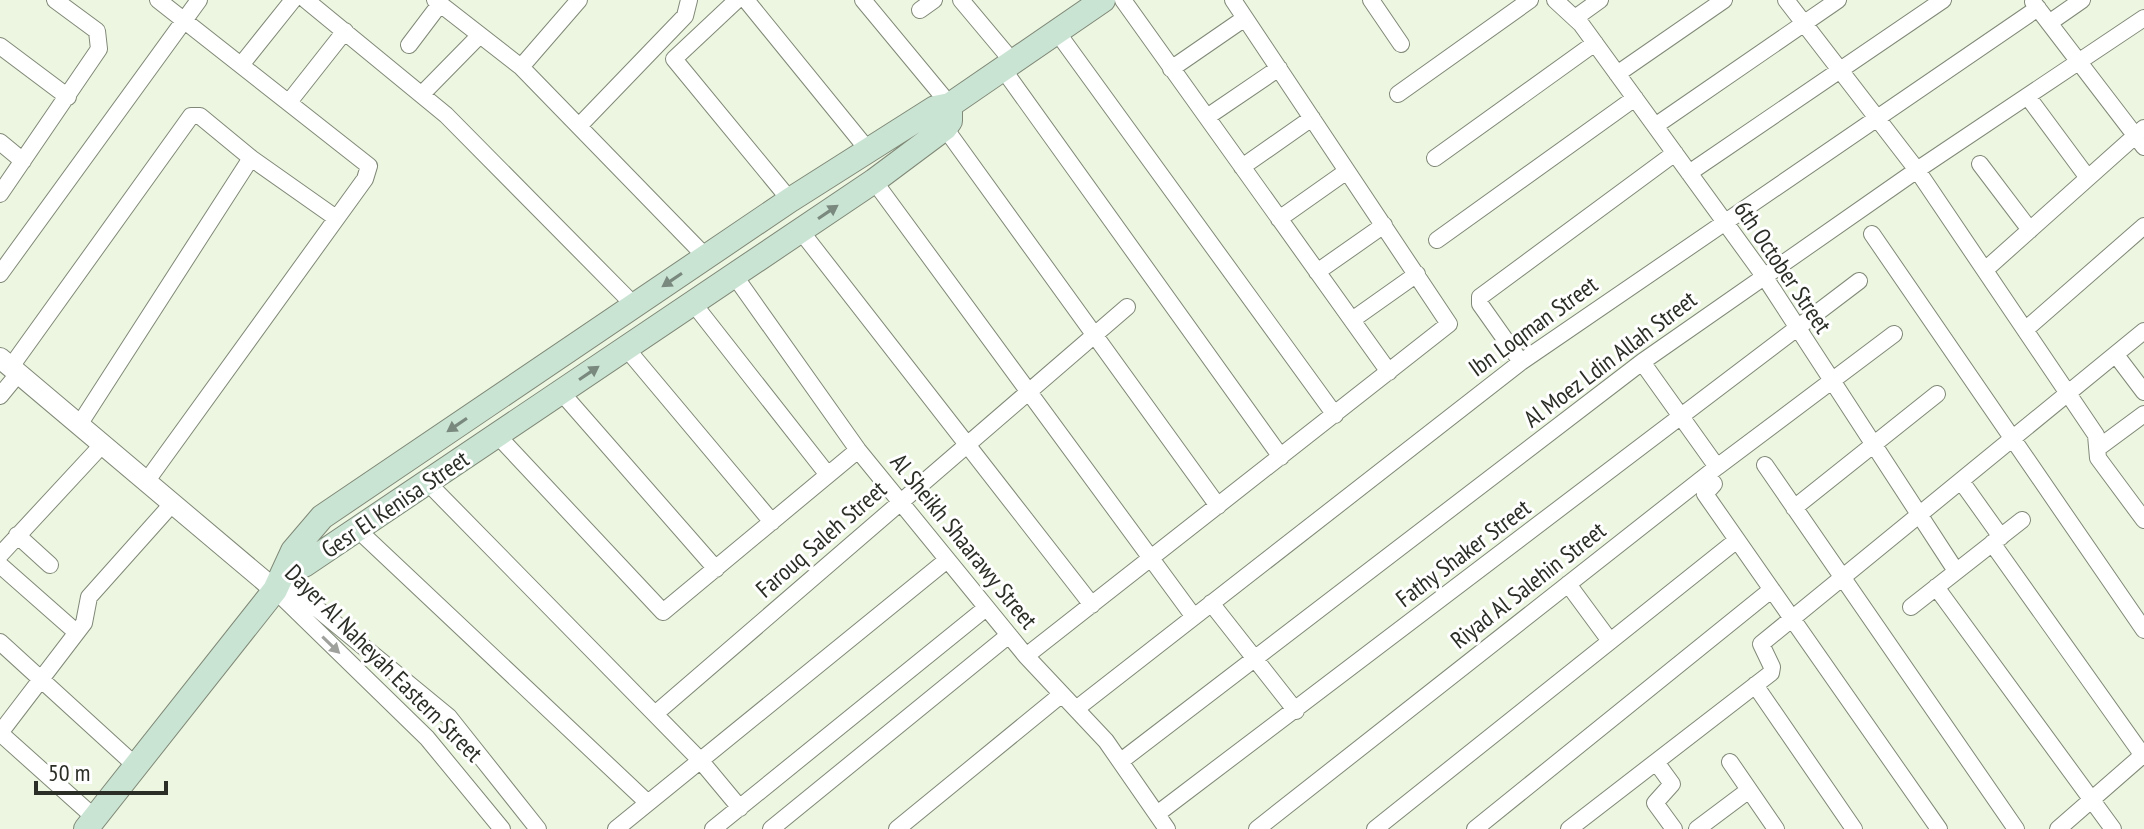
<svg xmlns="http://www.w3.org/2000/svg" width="2144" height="829" font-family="'PT Sans Narrow',sans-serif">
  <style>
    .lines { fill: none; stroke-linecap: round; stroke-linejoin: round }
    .minor-casing { stroke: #808977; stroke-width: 18 }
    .tertiary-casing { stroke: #808977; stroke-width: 22 }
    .secondary-casing { stroke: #808977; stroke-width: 26 }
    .minor { stroke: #fff; stroke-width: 16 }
    .tertiary { stroke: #fff; stroke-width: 20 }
    .secondary { stroke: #cae4d4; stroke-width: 24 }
    .oneway { fill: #7a897d }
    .oneway2 { fill: #9fa19d }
    .labels { text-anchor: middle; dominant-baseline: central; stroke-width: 6; stroke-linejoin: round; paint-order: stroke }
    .street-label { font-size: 24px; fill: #2a2e26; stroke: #fff }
  </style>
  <rect width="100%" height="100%" fill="#ecf6e1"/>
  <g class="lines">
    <g class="minor-casing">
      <path id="minor" d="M306,0L446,115L634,305
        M435,0L521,67L706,257
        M737,0L674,59L790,200
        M746,0L868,150
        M863,0L950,105
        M961,0L1013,62
        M1123,0L1389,372
        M1371,0L1401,44
        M1555,0L1581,24L1764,276L1956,571
        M1786,0L1917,170L2096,435L2098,458L2144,520
        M2033,2L2144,147
        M920,10L934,0
        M1575,18L1600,0
        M2049,23L2082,0
        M1057,32L1335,415
        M409,45L440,4
        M0,46L68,97
        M241,65L293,0
        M521,67L579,0
        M1003,69L1281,457
        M1171,69L1245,18
        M1617,74L1724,0
        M422,94L480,35
        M1398,94L1530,0
        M2028,97L2088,178
        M289,102L345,31
        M1207,117L1279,68
        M580,125L685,16L689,0
        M1655,126L1838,0
        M945,128L1218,506
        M0,142L23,161
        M1435,158L1595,43
        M1980,164L2030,230
        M1242,167L1312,118
        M1689,173L1943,0
        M874,181L1194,617
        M0,194L99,49L97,31L55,0
        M1279,219L1347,171
        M800,230L1092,605
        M1872,234L2144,630
        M1437,240L1635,98
        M1985,270L2144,128
        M1317,272L1384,225
        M0,274L199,0
        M734,275L858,450L1026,656L1106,741L1167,829
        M693,303L828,475
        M1352,320L1417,274
        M2025,330L2144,226
        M626,348L772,522
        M2116,355L2144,392
        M1521,362L1480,304V297L1675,153
        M1642,362L1717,467
        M10,368L191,116H200L251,158L336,218
        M561,392L716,569
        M0,396L18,374
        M79,425L251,158
        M497,435L663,612L858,450
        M2098,448L2144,414
        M1765,465L2016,829
        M1707,475L1714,484L1705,494L1939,829
        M1961,481L2001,537
        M146,482L365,179L369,166L158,0
        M428,483L700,760L740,808
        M1794,508L1937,394
        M358,530L648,803
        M17,535L50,565
        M1992,543L2144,757
        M0,555L102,445
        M0,565L76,632
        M281,579L449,717L538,829
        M1568,584L1610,641
        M1936,587L2113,829
        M275,590L427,738L502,829
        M1211,603L1296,711
        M1911,607L2022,520
        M0,642L137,767
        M1026,656L1449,324L1233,0
        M1755,685L1854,829
        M1076,709L1521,362L2038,8
        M655,714L1127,307
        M0,733L84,623L89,597L172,504
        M0,733L95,818
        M1121,761L1642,362L1917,170L2144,18
        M1656,762L1672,784L1655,803L1674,829
        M1730,762L1776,829
        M1157,814L1859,281
        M616,829L947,560
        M713,829L986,608
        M771,829L1009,635
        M897,829L1062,694
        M1257,829L1717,467L1894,334
        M1375,829L1737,540
        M1475,829L1771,590
        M1569,829L1771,673L1772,667L1761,644L2144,331
        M1697,829L1749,790
        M2058,829L2144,754"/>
    </g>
    <g class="tertiary-casing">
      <path id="tertiary" d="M0,358L275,590"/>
    </g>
    <g class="secondary-casing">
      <path id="secondary" d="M291,562L304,565L874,181L945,128L950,121V105
        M86,829L275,590L293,551L322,517L790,200L935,108L950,105L1103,0"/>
    </g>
    <use href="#minor" class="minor"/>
    <use href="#tertiary" class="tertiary"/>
    <use href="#secondary" class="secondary"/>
  </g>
  <defs><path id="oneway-solid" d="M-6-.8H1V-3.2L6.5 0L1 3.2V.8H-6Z" transform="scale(2)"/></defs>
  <g class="oneway">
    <use href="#oneway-solid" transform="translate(828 212) rotate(-34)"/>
    <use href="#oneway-solid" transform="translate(672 280) rotate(146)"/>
    <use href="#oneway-solid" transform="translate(589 373) rotate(-34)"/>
    <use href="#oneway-solid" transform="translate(457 425) rotate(146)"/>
  </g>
  <use class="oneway2" href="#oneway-solid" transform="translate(331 645) rotate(44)"/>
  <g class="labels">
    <g class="street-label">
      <text transform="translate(1783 267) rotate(56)">6th October Street</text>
      <text transform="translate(1533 326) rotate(-36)">Ibn Loqman Street</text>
      <text transform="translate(1610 359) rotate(-37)">Al Moez Ldin Allah Street</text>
      <text transform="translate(395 504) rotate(-34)">Gesr El Kenisa Street</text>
      <text transform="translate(821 539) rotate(-41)">Farouq Saleh Street</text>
      <text transform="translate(964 541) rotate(51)">Al Sheikh Shaarawy Street</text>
      <text transform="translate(1463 553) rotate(-37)">Fathy Shaker Street</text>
      <text transform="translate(1528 585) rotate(-38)">Riyad Al Salehin Street</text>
      <text transform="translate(384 663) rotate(45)">Dayer Al Naheyah Eastern Street</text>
    </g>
  </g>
  <path d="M36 781v12h130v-12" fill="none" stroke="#2a2e26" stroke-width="4"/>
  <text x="48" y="781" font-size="24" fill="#2a2e26" stroke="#ffffff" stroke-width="6" paint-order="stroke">50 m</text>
</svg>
